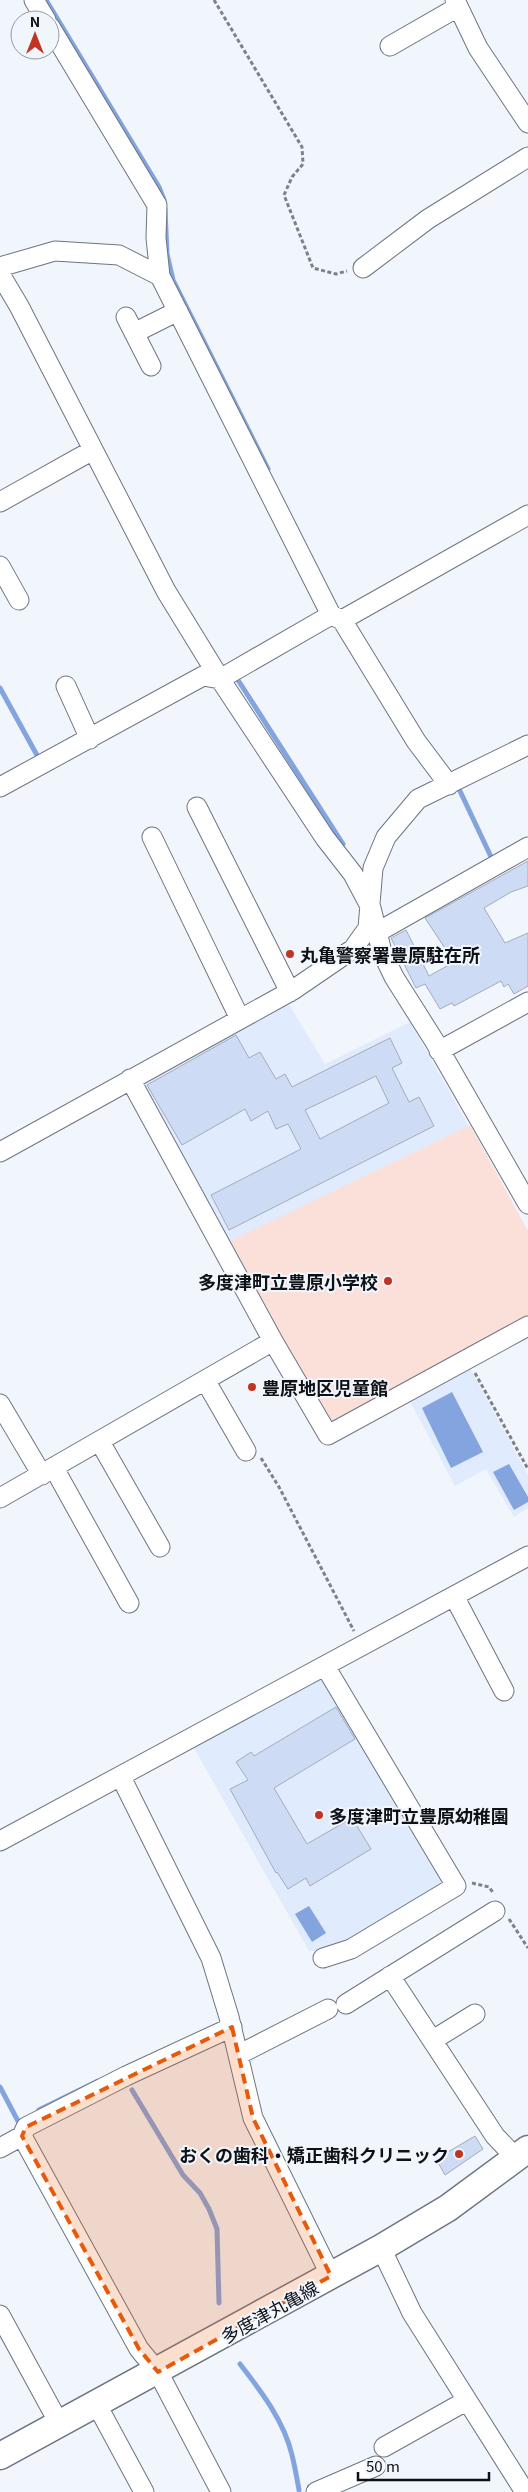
<svg xmlns="http://www.w3.org/2000/svg" width="528" height="2492" font-family="Georgia,'Noto Sans JP',serif">
  <style>
    .built { fill: #e0ebfd }
    .green { fill: #fbe0da }
    .water { fill: #83a4df }
    .lines { fill: none; stroke-linecap: round; stroke-linejoin: round }
    .stream { stroke: #83a4df; stroke-width: 5 }
    .building { fill: #cddbf4; stroke: #a3acbb; fill-rule: evenodd }
    .street-casing { stroke: #6c7583; stroke-width: 21 }
    .secondary-casing { stroke: #6c7583; stroke-width: 29 }
    .path { stroke: #7e8187; stroke-width: 3; stroke-dasharray: 4 2.5; stroke-linecap: butt }
    .street { stroke: #fff; stroke-width: 19 }
    .secondary { stroke: #fff; stroke-width: 26 }
    .marked { fill: #e8590c; fill-opacity: 0.2; stroke: #e8590c; stroke-width: 4; stroke-dasharray: 10 6; stroke-linejoin: round }
    .poi-dot { fill: #c03421; stroke: #f1f5fc; stroke-width: 2 }
    .labels { text-anchor: middle; dominant-baseline: central; stroke-width: 4; stroke-linejoin: round; paint-order: stroke }
    .poi-label { font-size: 18px; font-weight: bold; fill: #0e1116; stroke: #f1f5fc; text-anchor: start }
    .street-label { font-size: 18px; fill: #0e1116; stroke: #f1f5fc }
  </style>
  <rect width="100%" height="100%" fill="#f1f5fc"/>
  <path class="built" d="M288,1003L325,1064L410,1022L528,1231V1319L463,1355L528,1475V1508L514,1517L486,1469L455,1486L403,1388L279,1337L141,1082Z
    M318,1678L327,1679L445,1883L346,1942L327,1950L315,1951H309L194,1748Z"/>
  <path class="green" d="M470,1125L528,1231V1319L331,1424L226,1243Z"/>
  <path class="water" d="M452,1392L483,1452L451,1468L422,1408Z
    M509,1464L528,1497V1502L514,1510L493,1472Z
    M309,1906L326,1933L312,1942L295,1914Z"/>
  <g class="lines">
    <path class="stream" d="M46,0L159,187L164,200
      M165,209L167,254L173,280L268,469
      M238,680L343,844
      M0,688L38,757
      M460,791L493,861
      M0,2087L19,2123L23,2120
      M132,2090L183,2175L200,2193L209,2209L217,2229L219,2303
      M39,2110L98,2081
      M240,2364C261,2391 284,2421 292,2455C295,2467 297,2479 299,2490"/>
  </g>
  <path class="building" d="M528,861V886L511,892L484,908L505,943L528,933V986L514,994L508,984L504,987L501,981L454,1006L452,1003L440,1009L425,984L416,988L391,938L406,930L429,976L454,962L425,918Z
    M236,1035L249,1058L260,1052L276,1079L285,1074L292,1087L390,1038L402,1063L392,1068L409,1102L419,1097L434,1126L229,1230L211,1195L301,1149L288,1124L276,1129L268,1111L251,1121L245,1109L182,1145L147,1085ZM376,1076L389,1103L320,1139L305,1110Z
    M336,1707L355,1739L274,1788L307,1844L352,1818L371,1849L310,1886L306,1878L288,1889L277,1872L276,1873L230,1789L248,1780L236,1762L251,1752L254,1756Z
    M475,2136L483,2149L445,2175L436,2159Z"/>
  <g class="lines">
    <g class="street-casing">
      <path id="street" d="M34,0L46,20
        M455,0L478,48L528,123
        M50,27L157,205L156,238L160,276
        M390,46L458,7
        M0,267L55,251L119,255L160,276L331,615L342,620L416,741L449,785
        M363,268L428,219L528,157
        M0,274L19,306L166,591L220,679L325,838L353,874L371,908L382,952L394,977L435,1042L528,1204
        M126,317L151,366
        M134,333L178,311
        M0,502L93,450
        M0,566L19,600
        M342,620L528,515
        M66,686L90,739
        M0,787L203,676L220,679L331,615
        M197,807L290,992
        M152,837L240,1019
        M376,933L528,847
        M439,1051L528,1002
        M0,1152L293,990L353,949L368,928L373,868L386,837L418,799L528,745
        M273,1341L328,1435L528,1326
        M205,1380L246,1451
        M0,1404L42,1475
        M100,1442L160,1547
        M54,1468L129,1603
        M0,1498L273,1341L130,1079
        M454,1596L504,1691
        M121,1777L211,1958L229,2017L253,2118L331,2276
        M0,1841L528,1556
        M323,1958L351,1949L456,1886L325,1666
        M390,1976L495,2136L517,2159
        M346,2004L495,1911
        M433,2040L475,2014
        M238,2055L328,2009
        M22,2136L139,2349L158,2372L221,2492
        M0,2148L22,2136L26,2127L126,2076L232,2027
        M381,2248L412,2313L525,2492
        M0,2315L60,2425
        M97,2405L144,2492
        M384,2447L466,2401
        M316,2492L376,2466"/>
    </g>
    <g class="secondary-casing">
      <path id="secondary" d="M0,2456L381,2248L448,2208L528,2149"/>
    </g>
    <path class="path" d="M214,0L302,147L303,164L292,177L284,195L313,268L336,274L347,271
      M475,1373L528,1469
      M261,1458L279,1487L354,1631
      M472,1883L489,1887L494,1894
      M509,1919L528,1948"/>
    <use href="#street" class="street"/>
    <use href="#secondary" class="secondary"/>
  </g>
  <path class="marked" d="M232,2027L253,2118L331,2276L158,2372L139,2349L22,2136L26,2127Z"/>
  <g class="poi-dot">
    <circle cx="290" cy="954" r="5"/>
    <circle cx="388" cy="1281" r="5"/>
    <circle cx="252" cy="1387" r="5"/>
    <circle cx="319" cy="1815" r="5"/>
    <circle cx="459" cy="2154" r="5"/>
  </g>
  <g class="labels">
    <g class="poi-label">
      <text x="300" y="954">丸亀警察署豊原駐在所</text>
      <text x="378" y="1281" text-anchor="end">多度津町立豊原小学校</text>
      <text x="262" y="1387">豊原地区児童館</text>
      <text x="329" y="1815">多度津町立豊原幼稚園</text>
      <text x="449" y="2154" text-anchor="end">おくの歯科・矯正歯科クリニック</text>
    </g>
    <g class="street-label">
      <text transform="translate(269 2311) rotate(-29)">多度津丸亀線</text>
    </g>
  </g>
  <g transform="translate(35 35)"><circle r="24" fill="#f1f5fc" stroke="#969aa0"/>
  <path d="M0-4L9 19L0 12L-9 19Z" fill="#c03421"/>
  <text y="-8" font-size="14" font-weight="bold" text-anchor="middle" fill="#0e1116">N</text>
  </g>
  <path d="M358 2472v8h131v-8" fill="none" stroke="#0e1116" stroke-width="2.5"/>
  <text x="366" y="2472" font-size="15" fill="#0e1116" stroke="#f1f5fc" stroke-width="4" paint-order="stroke">50 m</text>
</svg>
